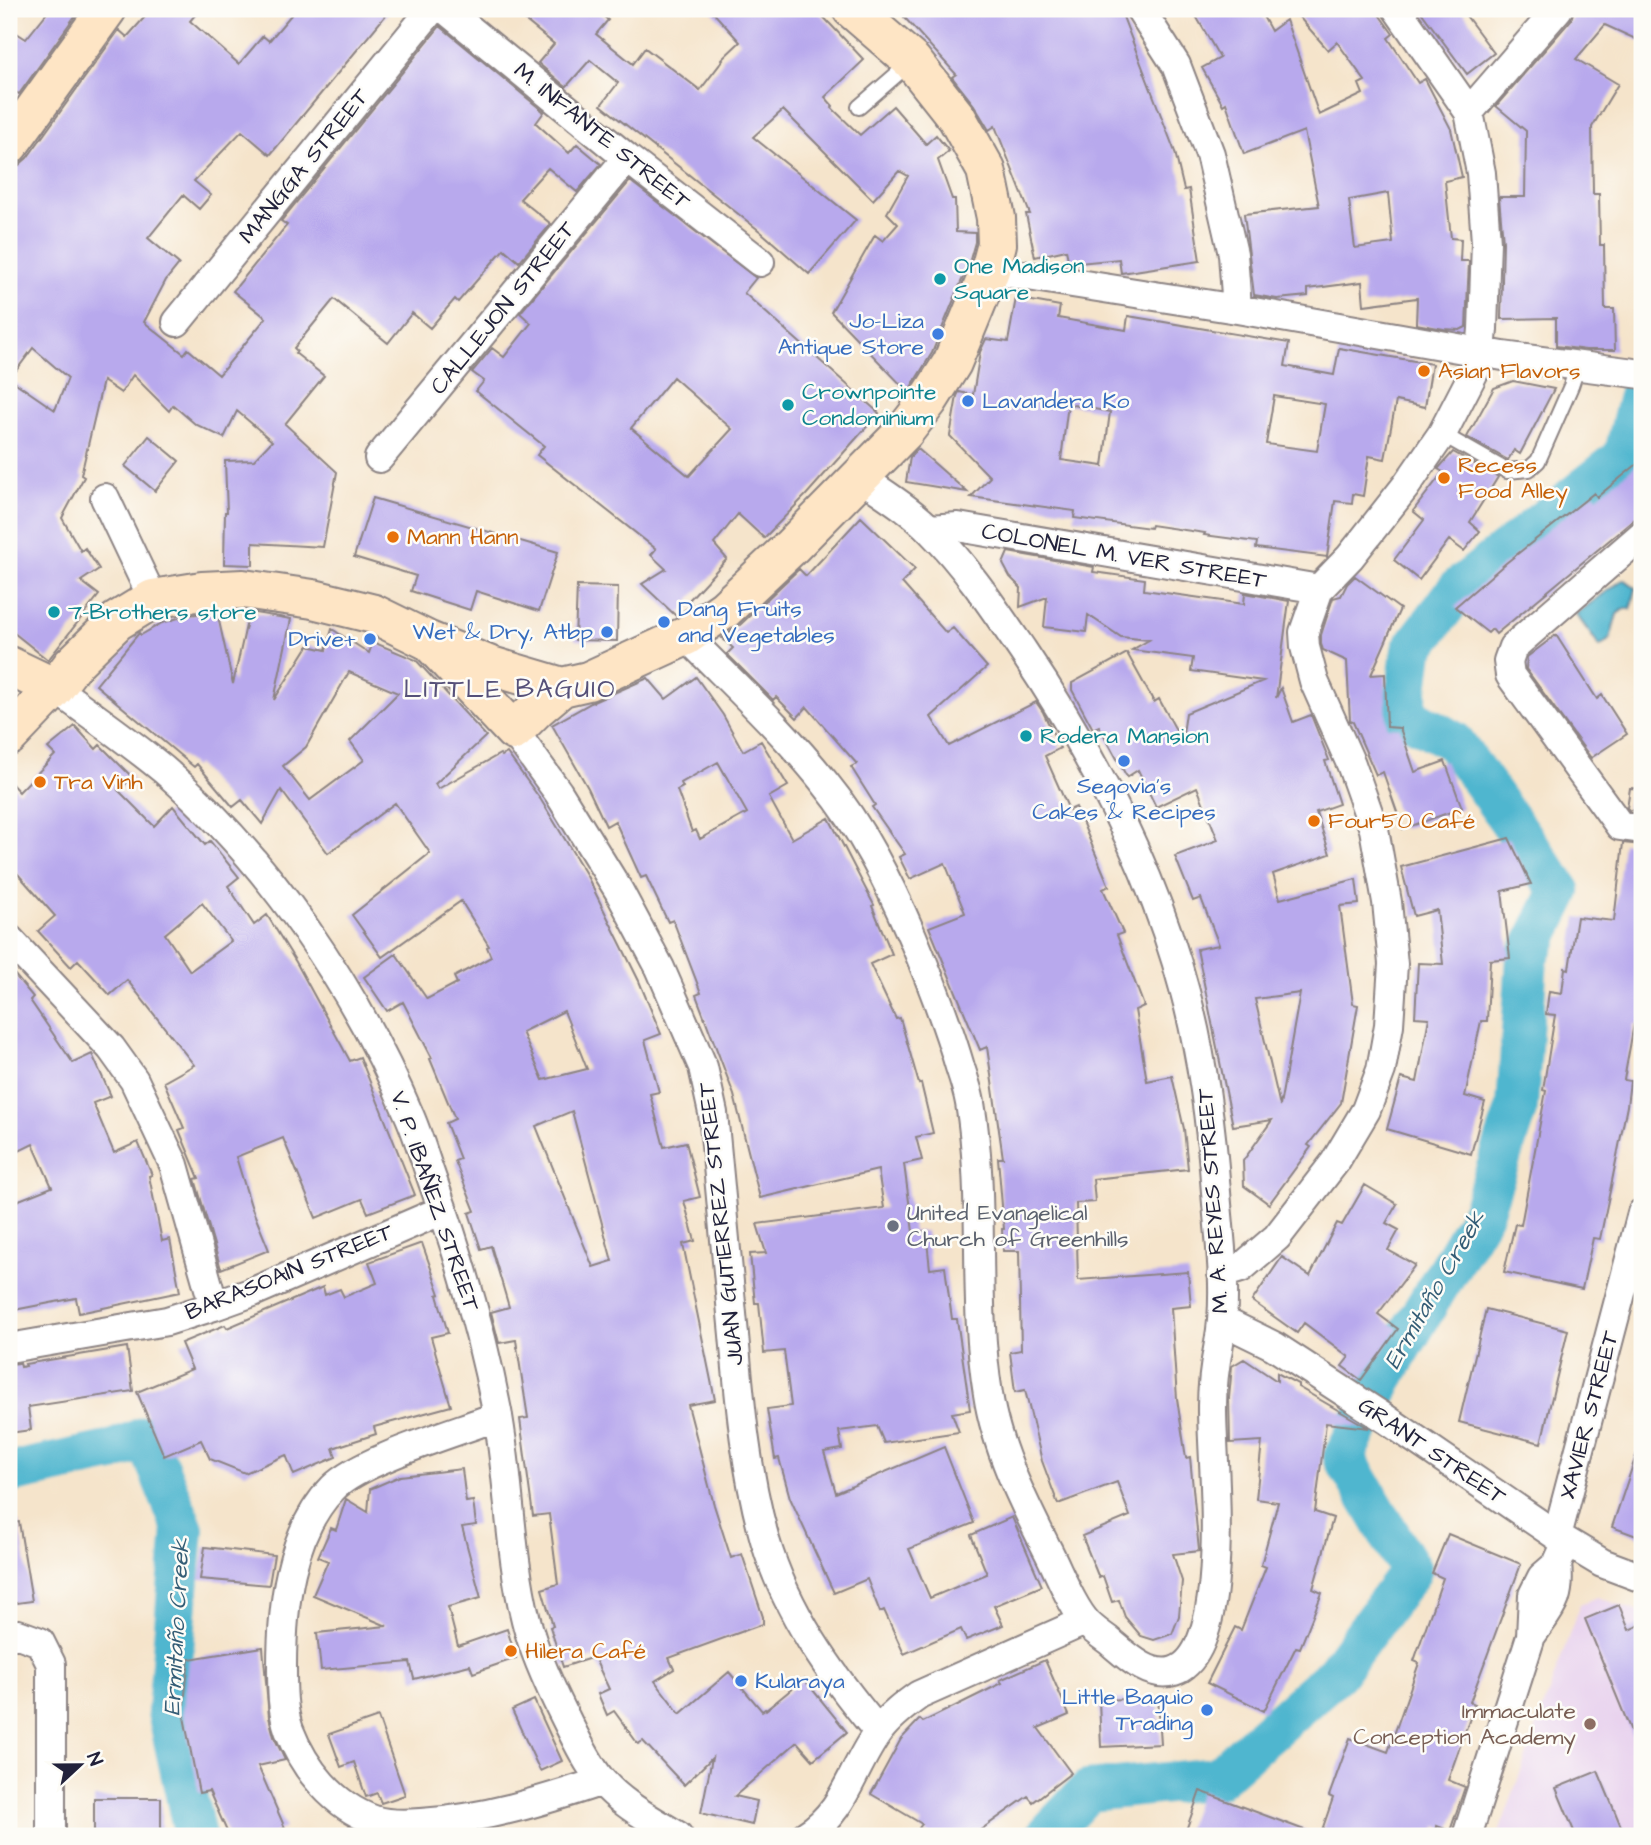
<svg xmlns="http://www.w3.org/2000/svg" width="1651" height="1845" font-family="'Architects Daughter',sans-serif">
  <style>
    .built { fill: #e8d2ee }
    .water { fill: #50b6cf; stroke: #396c85; stroke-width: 2 }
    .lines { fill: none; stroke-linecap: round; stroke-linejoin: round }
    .river { stroke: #50b6cf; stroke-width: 42 }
    .building { fill: #b8a9ed; fill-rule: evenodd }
    .lane-casing { stroke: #8c8383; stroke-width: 18 }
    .street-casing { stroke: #8c8383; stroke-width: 32 }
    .secondary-casing { stroke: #8c8383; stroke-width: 42 }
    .lane { stroke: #fff; stroke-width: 14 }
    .street { stroke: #fff; stroke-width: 28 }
    .secondary { stroke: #fee5c5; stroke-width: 38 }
    .culture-dot { fill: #0f9aa8; stroke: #fdfcf7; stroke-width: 2.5 }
    .shop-dot { fill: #3f7fe0; stroke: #fdfcf7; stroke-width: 2.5 }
    .food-dot { fill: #e8710a; stroke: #fdfcf7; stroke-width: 2.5 }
    .worship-dot { fill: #6b7280; stroke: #fdfcf7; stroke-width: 2.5 }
    .education-dot { fill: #8d6e63; stroke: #fdfcf7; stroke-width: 2.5 }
    .labels { text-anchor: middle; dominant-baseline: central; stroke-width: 5; stroke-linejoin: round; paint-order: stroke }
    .street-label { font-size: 23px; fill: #22223b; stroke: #fdfcf7 }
    .culture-label { font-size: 23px; fill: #0d838f; stroke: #fdfcf7; text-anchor: start }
    .shop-label { font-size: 23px; fill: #366cbe; stroke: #fdfcf7; text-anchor: end }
    .food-label { font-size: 23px; fill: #c56008; stroke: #fdfcf7; text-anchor: start }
    .worship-label { font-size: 23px; fill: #5b616d; stroke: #fdfcf7; text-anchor: start }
    .education-label { font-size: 23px; fill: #785e54; stroke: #fdfcf7; text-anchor: end }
    .water-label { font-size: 24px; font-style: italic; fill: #345d76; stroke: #fdfcf7 }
    .quarter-label { font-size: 26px; letter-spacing: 2px; fill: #565179; stroke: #fdfcf7 }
  </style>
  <rect width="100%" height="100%" fill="#fdfcf7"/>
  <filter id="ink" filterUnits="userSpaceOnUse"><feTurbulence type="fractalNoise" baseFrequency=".0143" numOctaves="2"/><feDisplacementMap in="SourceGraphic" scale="14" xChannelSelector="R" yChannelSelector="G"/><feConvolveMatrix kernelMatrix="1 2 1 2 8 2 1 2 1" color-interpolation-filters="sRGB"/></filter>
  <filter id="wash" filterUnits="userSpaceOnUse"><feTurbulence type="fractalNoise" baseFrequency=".00686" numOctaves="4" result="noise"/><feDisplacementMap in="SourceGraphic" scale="28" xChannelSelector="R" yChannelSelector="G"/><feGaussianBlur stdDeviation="1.57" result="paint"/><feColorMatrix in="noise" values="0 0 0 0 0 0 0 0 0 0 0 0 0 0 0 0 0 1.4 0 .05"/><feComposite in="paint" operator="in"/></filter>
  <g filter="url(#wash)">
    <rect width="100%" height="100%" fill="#f5e4cb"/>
    <path class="built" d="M1597,1597L1642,1613V1836H1498L1580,1604Z"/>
    <path class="water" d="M1624,579L1636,588L1631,609H1624L1617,614L1610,639L1600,647L1576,614Z"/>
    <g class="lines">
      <path class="river" d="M9,1473L112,1451L146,1437L183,1529L168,1712L195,1836
        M1046,1836L1088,1791L1217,1778L1336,1673L1411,1571L1344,1457L1389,1368L1482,1213L1517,1107L1527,958L1560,891L1454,742L1404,714L1412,650L1458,589L1624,457L1642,384"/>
    </g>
    <g id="blocks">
      <path class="building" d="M50,9H80L19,94L9,88V28L26,39Z
        M152,9H200L190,21L239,64L263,36L269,41L296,9H391L270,155L242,131L194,181L211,195L199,209L183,195L148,238L179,264L166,280L144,322L184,354L188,349L219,375L266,318L233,291L287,225L281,221L440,26L544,112L536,123L569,153L577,144L601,164L577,192L548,168L520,199L551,224L519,262L504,249L458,302L455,299L430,328L412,313L388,343L334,299L294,348L297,351L295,353L324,376L285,424L337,472L323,547L253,543V565L224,564L225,512H227L225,461L254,460L272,441L237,411L224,438L195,424L173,405L169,411L133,375L121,393L103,381L81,475L84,477L62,518L81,551L85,548L99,569L81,581L99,595L48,660L9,629V167L19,165L27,158L119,30L127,37ZM33,348L68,378L55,410L10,379Z
        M536,9H595L608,20L596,34L633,64L645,48L700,90L723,60L722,59L740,42L710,9H816L864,60L825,97L833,106L832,108L860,135L893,106L926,144L936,135L949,151L938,160L952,199H955L956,232L975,233V242L969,263L932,353L908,392L831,312L875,235L883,241L898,224L887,213L908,176L899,171L873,200L783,110L753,137L856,220L809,274L761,232L601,105L618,83L590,60L566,87L538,63L554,44L526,21Z
        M913,9H1120L1175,152L1184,190L1189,189L1200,261L1121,273L1119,259L1069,264L1066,250L1035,257L1026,214H1030L995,126L989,130L974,105L952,77L956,74L904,17Z
        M1192,9H1259L1271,31L1286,20L1319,115L1363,94L1359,84L1365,81L1337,42L1328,50L1292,9H1375L1393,34L1388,38L1418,83L1425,79L1451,129L1462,177L1445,181L1451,238L1461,239L1460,261H1469L1466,327L1460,330L1444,329L1416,324L1417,298L1364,305L1362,282L1308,289V296L1277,299L1254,295L1244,214L1319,206L1304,131L1244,154L1226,103L1223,105L1202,68L1220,58ZM1388,193L1393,243L1355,248L1349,200Z
        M1419,9H1461L1494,53L1467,74Z
        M1574,9H1631L1642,19V42L1605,25L1576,59L1618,84L1592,127L1593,194H1599L1600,245H1604L1605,309H1614L1615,350H1586L1556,346V318L1501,319L1503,242L1499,197H1525L1526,131L1496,106L1571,20Z
        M630,181L756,278L744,293L879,413L806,495L764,538L738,514L714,544L727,559L689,600L692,605L676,616L642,584L666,569L651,555L656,549L537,455L544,446L476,391L484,381L472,372L492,348L504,357L531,323L520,313ZM673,377L732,429L689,476L631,428Z
        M1016,298L1060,306L1058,318L1126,330L1128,316L1289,343L1285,366L1334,375L1339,348L1432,364L1425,407L1396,401L1385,459L1369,456L1363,496L1353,494L1352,503L1335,501L1327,557L1256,548L1257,542L1204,535L1205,533L1151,525L1150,528L1074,518L1075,511L971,497L990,477L950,436L957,396L959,392L973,395L980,352L986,339L1008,342ZM1274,396L1325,404L1317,451L1266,444ZM1068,404L1110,412L1103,466L1061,460Z
        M1513,381L1554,389L1520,454L1514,450L1508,460L1467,437L1494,388Z
        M149,436L179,461L155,491L125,466Z
        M918,449L967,492L906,482L910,457Z
        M1453,452L1498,477L1470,522L1480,531L1464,551L1449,540L1419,580L1394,560L1424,520L1413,511L1443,472L1438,469Z
        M1642,460V513L1496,634L1492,629L1488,633L1455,607L1506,563L1594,493L1597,497Z
        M373,498L558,552L539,611L476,591L470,610L411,591L416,576L354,557Z
        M861,517L915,569L902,583L946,633L953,628L987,667L931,717L949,746L1036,702L1043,712L1060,748L1045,756L1069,810L1076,807L1109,886L1103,889L1123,933L1117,935L1144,1006L1135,1010L1147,1081L1172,1076L1184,1129L1188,1169L1093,1179L1095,1202L1076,1203L1078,1280L1188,1272L1191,1306L1171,1308L1177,1399L1186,1458L1190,1457L1199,1551L1173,1554L1182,1581L1179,1616L1172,1634L1154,1640L1141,1636L1125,1617L1119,1600L1112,1602L1103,1576L1099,1578L1082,1536L1130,1516L1117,1482L1058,1504L1042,1461L1025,1390L1015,1392L1010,1352L1021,1350L1019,1251H1003L1002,1229H1004L998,1158H1003L987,1047L980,1050L929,927L965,913L945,863L910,879L899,857L905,854L872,807L875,805L851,767L857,764L807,707L797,718L776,697L773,700L727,654L733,648L722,638L740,625L799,569L806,576Z
        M1008,552L1094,567L1093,572L1145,579L1144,590L1244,604L1245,593L1289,601L1276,698L1281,688L1293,722L1311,715L1329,760L1325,761L1339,804L1316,812L1330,854L1273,874L1280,899L1356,879L1359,904L1340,906L1353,1004L1358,1005L1341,1103L1308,1145L1311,1147L1269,1204L1244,1186L1243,1161L1272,1120L1233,1126L1197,949L1219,945L1201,898L1193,901L1175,856L1218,840L1197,787L1156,807L1138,770L1127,777L1099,726L1093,729L1072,690V683L1127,653L1154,702L1159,699L1182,741L1186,713L1263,681L1191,671L1193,658L1132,650L1149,640L1121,637L1088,615L1086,632L1044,627L1047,597L1020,607L1021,588L1010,577L1003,564ZM1300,993L1280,1106L1255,999Z
        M1355,576L1400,609L1371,675L1385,674L1387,727L1400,728L1415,772L1445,761L1462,808L1403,829L1383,772L1376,775L1353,722L1350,721L1347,661L1323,650L1321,644V635L1333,598L1341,596L1347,584Z
        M577,586L618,587L617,641L575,640Z
        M217,612L233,684L249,612L291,619L274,700L308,646L326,650L332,629L369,653L373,642L416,660L486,736L435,784L438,789L500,754L502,756L507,753L541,800L586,874L639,981L661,1034L645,1040L659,1092L650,1094L664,1147L686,1142L700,1197L684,1201L695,1241L683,1244L715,1400L688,1405L714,1505L731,1558L742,1554L763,1617V1624L669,1658L674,1669L655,1681L680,1714L729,1672L762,1711L765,1709L766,1710L804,1679L847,1732L813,1760L797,1742L735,1796L757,1801L752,1825L701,1813L712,1758L684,1785L643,1741L638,1744L614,1711L607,1715L598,1694L609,1689L594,1657L563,1667L550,1627L553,1626L542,1589L558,1584L549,1514L533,1516L520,1419L528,1418L516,1340L499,1343L491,1312L509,1307L491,1246L481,1249L469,1213L475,1211L455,1161L460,1159L446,1123L455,1119L430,1059L432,1058L403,1002L387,1011L364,977L396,954L427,999L457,983L454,977L491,957L487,947L489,946L461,901L382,957L352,915L430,853L395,803L328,853L281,790L262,824L242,800L233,807L197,764L194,767L96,685L139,633L141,635L162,623L188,615ZM349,672L398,693L350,741L364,760L310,800L283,766L306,747ZM564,1011L587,1069L543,1080L522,1032ZM572,1111L612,1261L593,1267L536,1126Z
        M1556,635L1597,699L1602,695L1627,734L1591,758L1526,669L1527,657Z
        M696,677L723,715L743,751L761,741L788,786L769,797L792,839L829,818L874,905L872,906L892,954L870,964L896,1019L900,1018L919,1084L921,1083L933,1133L916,1137L922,1160L904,1164L913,1232L926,1231L930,1269L945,1267L952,1319H957L970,1410L952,1413L959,1432L884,1443L877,1426L839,1431L842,1449L824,1452L836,1493L944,1447L974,1523L909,1549L930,1598L987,1574L971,1535L1012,1517L1042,1586L994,1606L1003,1625L966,1640L961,1629L904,1654L884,1610L880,1612L867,1579L834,1593L790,1498L779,1458L775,1459L767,1409L791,1406L784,1351L764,1353L759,1303H755L750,1254L766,1253L757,1224L884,1208L878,1170L760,1198L734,1095L696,995L701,993L673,920L668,922L646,876L641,878L615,821L606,826L588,788L552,725L591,703L648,678L666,699ZM718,762L747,813L700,839L696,830L692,832L677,790L683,787L681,783Z
        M75,726L96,749L100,745L133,778L118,790L154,826L173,806L205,845L210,841L239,877L228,886L254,925L267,915L296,962L350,1061L360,1057L415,1195L368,1213L362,1199L316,1218L283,1138L236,1157L251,1206L269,1250L221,1269L195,1179L199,1178L179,1130L184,1128L164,1082L194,1065L127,980L110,995L78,960L71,967L38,931L55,916L9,864V781L19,792L55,755L48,748ZM202,903L231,941L190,971L165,934Z
        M1630,788L1642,789V812L1629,810L1627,808Z
        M1509,838L1531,884L1502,891L1510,958L1490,960L1487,1021H1481L1465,1096L1485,1102L1471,1154L1387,1129L1401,1078L1417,1082L1429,1018L1415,1017L1418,963L1443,964L1437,910L1414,916L1401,867Z
        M1623,843L1642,845V1010L1640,1025L1634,1024L1624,1080L1630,1081L1627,1106L1611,1186L1600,1239L1593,1238L1582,1289L1504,1272L1515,1224L1521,1225L1546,1091L1543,1090L1555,1015L1546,1014L1549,991L1562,993L1565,968L1569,969L1577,917L1614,921Z
        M9,968L33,997L30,1000L73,1063L92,1054L111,1096L93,1103L114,1153L138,1142L152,1175L149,1176L162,1241L170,1239L180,1292L79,1313L76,1298L9,1311V1204L52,1187L33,1144L9,1156Z
        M1365,1185L1397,1204L1386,1223L1399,1230L1388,1250L1415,1265L1378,1314L1398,1329L1361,1380L1342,1366L1349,1357L1304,1323L1297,1333L1252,1301L1282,1257L1310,1276L1337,1223L1342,1225Z
        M422,1243L440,1294L437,1295L448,1333L431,1337L451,1406L374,1427L376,1434L333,1448L336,1457L294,1475L286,1455L245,1473L210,1459L201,1440L164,1456L137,1392L192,1369L181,1343L225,1325L227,1328L323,1287L325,1295L340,1289L344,1297L377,1283L369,1262Z
        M1486,1309L1568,1330L1541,1443L1459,1422Z
        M127,1347L133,1391L28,1407L31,1430L9,1433V1364L20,1363L21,1367L26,1366L25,1364Z
        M1244,1359L1277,1381V1373L1298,1384V1387L1369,1428L1326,1423L1315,1512L1333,1518L1313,1589L1322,1593L1300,1648L1296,1647L1264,1711L1207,1683L1235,1627L1241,1630L1266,1567L1261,1565L1278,1502L1256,1499L1262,1441L1230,1443L1229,1398L1232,1366Z
        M1639,1447L1642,1448V1538L1612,1527Z
        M462,1469L466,1502L473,1501L476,1525L462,1527L481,1598L448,1607L458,1646L507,1629L516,1658L473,1673L470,1665L414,1679L410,1662L321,1670L317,1633L387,1626L313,1595L328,1561L318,1557L331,1528L336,1530L346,1499L368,1512L370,1489L400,1476Z
        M19,1522L32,1601L9,1604V1523Z
        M1448,1534L1521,1564L1470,1702L1475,1704L1448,1780L1465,1787L1450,1831L1437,1826L1436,1836H1320L1333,1798L1329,1796L1350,1738L1388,1752L1419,1663L1414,1661L1443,1578L1432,1573Z
        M205,1547L274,1555L269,1585L200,1579Z
        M1619,1605L1629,1630L1642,1624V1758L1585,1619Z
        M263,1647L269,1717L274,1737L285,1760L258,1766L285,1828L267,1836H229L209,1791L199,1793L183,1712L189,1659Z
        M1045,1660L1069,1715L1038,1728L1071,1773L1033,1802L1028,1796L972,1836H932L919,1828L922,1824L871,1794L901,1739L920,1719L923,1722L1002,1683L1000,1680Z
        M1158,1698L1161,1744L1101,1747L1099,1700Z
        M534,1700L562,1761L540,1771L512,1710Z
        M378,1717L405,1795L381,1803L377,1793L366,1797L354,1762L341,1767L329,1734Z
        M1598,1771L1625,1836H1576L1556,1788Z
        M1200,1791L1315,1834V1836H1184Z
        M94,1798H161V1836H94Z"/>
    </g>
  </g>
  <g filter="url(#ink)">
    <use href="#blocks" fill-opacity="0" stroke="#8c8383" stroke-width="2"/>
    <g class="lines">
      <g class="lane-casing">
        <path id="lane" d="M859,107L911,62
          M1442,434L1507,471L1529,469L1538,461L1571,386L1578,365"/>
      </g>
      <g class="street-casing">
        <path id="street" d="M445,9L627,158L760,262
          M1140,9L1176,65L1210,154L1233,254L1237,309
          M1469,112L1558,9
          M990,270L1237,309L1503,356L1642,374
          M177,322L432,9
          M379,458L627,158
          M105,498L153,599
          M929,529L958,527L1319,589
          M1642,535L1513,647L1508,661L1510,675L1620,826L1642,829
          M686,636C733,684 783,730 825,783C862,828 889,883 912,936C930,979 947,1022 960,1067C964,1079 968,1091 970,1103C986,1199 972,1298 988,1394C996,1447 1022,1499 1046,1547C1058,1569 1071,1606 1088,1624C1094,1630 1101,1635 1108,1640C1125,1654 1149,1679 1174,1671C1235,1651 1211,1457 1212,1406C1212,1384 1215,1364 1219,1343C1228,1294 1220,1242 1216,1192C1211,1124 1203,1058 1185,992C1153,870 1093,755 1023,651C995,610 966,566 931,531C911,510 884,494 860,477
          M55,688C91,715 129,741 164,770C269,861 356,989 410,1117C419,1138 425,1160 433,1182C460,1257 482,1333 497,1411C510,1480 509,1552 526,1620C534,1653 549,1685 564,1715C575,1737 586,1761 601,1780C621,1804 652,1820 678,1836
          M514,731L558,792L619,891L660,968L703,1067L713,1113C720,1187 727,1261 734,1335C740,1404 746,1473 765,1540C786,1612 831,1675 878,1731
          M9,939L111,1048L134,1080L174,1165L214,1306
          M1222,1274L1241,1268L1277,1237L1335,1162L1366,1110L1381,1070L1389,1025L1393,964L1387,902L1374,829L1351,764L1314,681L1305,647L1304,632L1319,589L1350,557L1406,486L1442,434L1474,372L1481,352L1483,329L1486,242L1481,173L1469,112L1397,9
          M1223,1321L1274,1346L1386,1419L1557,1536L1602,1563L1642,1578
          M9,1348L167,1321L214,1306L253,1292L443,1210
          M498,1416C457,1432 362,1459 333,1488C289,1533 282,1608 282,1667C282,1689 282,1710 289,1730C304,1769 334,1806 374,1820C388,1825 407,1824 421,1823C484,1819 543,1801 602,1781
          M1557,1536L1642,1213
          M9,1636L18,1634L40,1642L51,1664V1836
          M1531,1636C1551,1607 1561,1601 1557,1564
          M805,1836C846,1811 852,1767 879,1731C890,1716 905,1705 919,1695L1085,1621
          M1467,1836L1531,1636L1533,1595L1542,1577L1557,1564L1567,1542"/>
      </g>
      <g class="secondary-casing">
        <path id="secondary" d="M9,145L107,9
          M429,641L514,731L537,708L562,687L588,681L686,636L725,609L792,546L904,432L928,401L952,363L990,270L997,244L996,218L986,170L957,118L912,61L852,9
          M9,666L55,688
          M9,736L55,688L73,664L117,621L153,599L202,591L243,589L313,599L374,614L429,641L491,666L562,687"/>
      </g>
      <use href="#lane" class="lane"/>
      <use href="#street" class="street"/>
      <use href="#secondary" class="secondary"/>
    </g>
  </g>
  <g class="culture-dot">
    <circle cx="940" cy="279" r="7"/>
    <circle cx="788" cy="405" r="7"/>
    <circle cx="54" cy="612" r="7"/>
    <circle cx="1026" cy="736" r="7"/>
  </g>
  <g class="shop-dot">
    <circle cx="938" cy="334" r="7"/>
    <circle cx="968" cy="401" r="7"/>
    <circle cx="664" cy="622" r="7"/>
    <circle cx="607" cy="632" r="7"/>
    <circle cx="370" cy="639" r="7"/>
    <circle cx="1124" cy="761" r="7"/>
    <circle cx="741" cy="1681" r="7"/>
    <circle cx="1207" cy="1710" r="7"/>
  </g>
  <g class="food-dot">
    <circle cx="1424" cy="371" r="7"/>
    <circle cx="1444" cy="478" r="7"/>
    <circle cx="393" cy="537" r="7"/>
    <circle cx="40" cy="782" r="7"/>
    <circle cx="1314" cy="821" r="7"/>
    <circle cx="511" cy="1651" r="7"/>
  </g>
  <circle class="worship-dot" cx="893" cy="1226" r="7"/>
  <circle class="education-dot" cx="1590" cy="1724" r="7"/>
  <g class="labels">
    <g class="street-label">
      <text transform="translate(602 136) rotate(39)">M. INFANTE STREET</text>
      <text transform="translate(304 166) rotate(-51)">MANGGA STREET</text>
      <text transform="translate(503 308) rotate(-51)">CALLEJON STREET</text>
      <text transform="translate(1124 556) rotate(10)">COLONEL M. VER STREET</text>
      <text transform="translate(435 1201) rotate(71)">V. P. IBAÑEZ STREET</text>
      <text transform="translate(1213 1201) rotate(-94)">M. A. REYES STREET</text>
      <text transform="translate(721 1224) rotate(-96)">JUAN GUTIERREZ STREET</text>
      <text transform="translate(289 1272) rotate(-22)">BARASOAIN STREET</text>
      <text transform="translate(1589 1415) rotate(-75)">XAVIER STREET</text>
      <text transform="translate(1432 1451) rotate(34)">GRANT STREET</text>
    </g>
    <g class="culture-label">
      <text x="954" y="266">One Madison<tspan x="954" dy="26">Square</tspan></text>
      <text x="802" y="392">Crownpointe<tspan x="802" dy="26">Condominium</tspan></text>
      <text x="68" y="612">7-Brothers store</text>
      <text x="1040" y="736">Rodera Mansion</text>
    </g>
    <g class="shop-label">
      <text x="924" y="321">Jo-Liza<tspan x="924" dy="26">Antique Store</tspan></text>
      <text x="982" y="401" text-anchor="start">Lavandera Ko</text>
      <text x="678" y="609" text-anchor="start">Dang Fruits<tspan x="678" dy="26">and Vegetables</tspan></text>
      <text x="593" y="632">Wet &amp; Dry, Atbp</text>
      <text x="356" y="639">Drive+</text>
      <text x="1124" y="786" text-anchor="middle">Segovia's<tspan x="1124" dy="26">Cakes &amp; Recipes</tspan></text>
      <text x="755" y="1681" text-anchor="start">Kularaya</text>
      <text x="1193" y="1697">Little Baguio<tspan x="1193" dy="26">Trading</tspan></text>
    </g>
    <g class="food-label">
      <text x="1438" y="371">Asian Flavors</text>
      <text x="1458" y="465">Recess<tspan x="1458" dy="26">Food Alley</tspan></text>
      <text x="407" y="537">Mann Hann</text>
      <text x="54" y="782">Tra Vinh</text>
      <text x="1328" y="821">Four50 Café</text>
      <text x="525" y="1651">Hilera Café</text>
    </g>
    <g class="worship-label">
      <text x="907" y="1213">United Evangelical<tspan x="907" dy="26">Church of Greenhills</tspan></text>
    </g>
    <g class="education-label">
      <text x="1576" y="1711">Immaculate<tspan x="1576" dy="26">Conception Academy</tspan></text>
    </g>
    <g class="water-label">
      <text transform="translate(1435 1290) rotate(-60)">Ermitaño Creek</text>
      <text transform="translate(177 1627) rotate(-87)">Ermitaño Creek</text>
    </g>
    <g class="quarter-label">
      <text x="510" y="689">LITTLE BAGUIO</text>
    </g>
  </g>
  <rect width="1651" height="1845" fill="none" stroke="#fdfcf7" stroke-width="35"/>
  <g transform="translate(80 1765) rotate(68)" stroke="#fdfcf7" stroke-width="5" paint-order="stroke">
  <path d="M0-5L12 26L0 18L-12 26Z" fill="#22223b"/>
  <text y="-10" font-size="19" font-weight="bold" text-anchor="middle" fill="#22223b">N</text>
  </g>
</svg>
